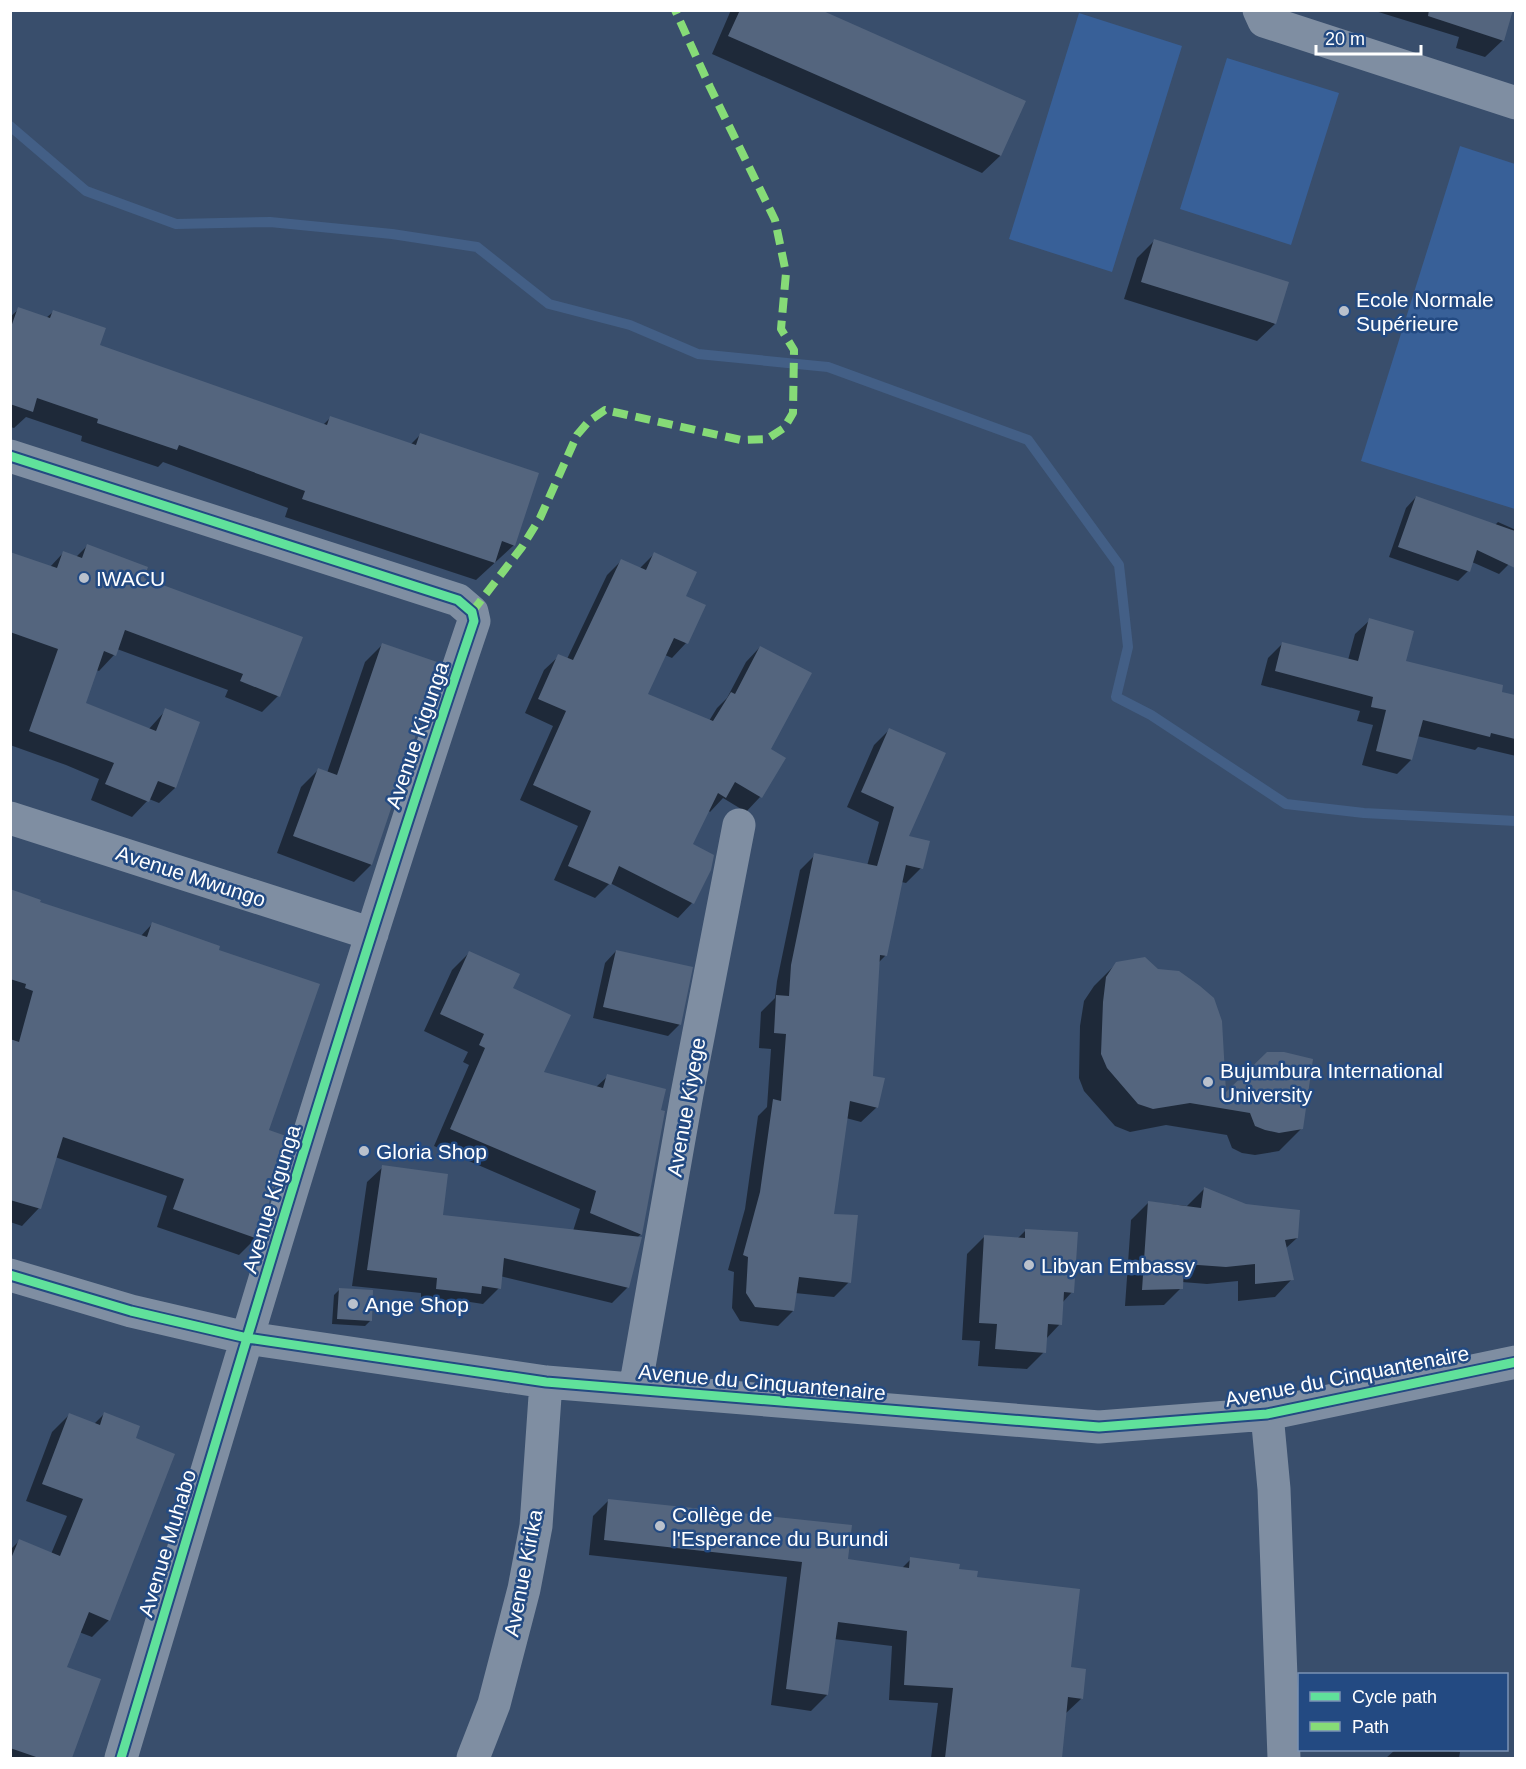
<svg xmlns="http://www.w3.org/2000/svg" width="1526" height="1769" font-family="Arial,sans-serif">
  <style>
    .green { fill: #386098 }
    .shadow { fill: #0007 }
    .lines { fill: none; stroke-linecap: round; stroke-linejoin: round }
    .stream { stroke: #435f86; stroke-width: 10 }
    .building { fill: #54657e }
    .minor { stroke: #7f8ea2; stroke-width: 33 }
    .quiet { stroke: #86db77; stroke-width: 8; stroke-dasharray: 15 8; stroke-linecap: butt }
    .cycleway-casing { stroke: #234a82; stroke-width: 13 }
    .cycleway { stroke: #60e19b; stroke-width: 9 }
    .poi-dot { fill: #bac1cc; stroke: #234a82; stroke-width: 2 }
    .labels { text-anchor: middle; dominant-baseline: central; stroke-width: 5; stroke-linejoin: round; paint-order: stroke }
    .poi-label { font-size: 21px; fill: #fff; stroke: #234a82; text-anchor: start }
    .street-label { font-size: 21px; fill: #fff; stroke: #234a82 }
  </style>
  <rect width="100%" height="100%" fill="#394e6c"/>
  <path class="green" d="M1079,13L1182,46L1112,272L1009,239Z
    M1227,58L1339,93L1291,245L1180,209Z
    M1460,146L1515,164V509L1361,461Z"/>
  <path class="shadow" d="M731,10H818L1024,102L1000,156L982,173L712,54Z
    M1372,10H1512L1503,40L1485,57L1456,48L1459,37Z
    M1154,241L1275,324L1257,341L1124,299L1137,258Z
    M19,309L46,318L53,312L98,346L323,425L330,418L410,445L420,435L514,545L476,580L285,517L288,508L163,462L158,467L81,441L82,436L26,417L14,428L10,427V317Z
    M1416,497L1495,525L1498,522L1516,530V550L1509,564L1499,574L1472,562L1468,571L1458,581L1389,557L1406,508Z
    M87,546L142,579L278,696L262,712L225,697L228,690L117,649L114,655L99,671L96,670L85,704L148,730L166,710L198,723L175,788L159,803L149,799L132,817L91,800L99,779L66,765L10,745V554L50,567L63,553L76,557Z
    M654,554L684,597L704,606L686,643L672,658L665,655L646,695L709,721L717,708L727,698L746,662L760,647L769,750L784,759L760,797L746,812L723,798L710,812L708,810L691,844L692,903L678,918L610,883L595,898L554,880L578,826L520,800L553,726L525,713L544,670L559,656L567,659L607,575L621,561L639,569Z
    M1370,620L1404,662L1516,697V756L1478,747L1475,750L1417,736L1411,760L1397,774L1362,765L1373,725L1357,721L1360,711L1261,685L1268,658L1283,643L1348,660L1355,634Z
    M382,645L371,865L354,882L277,853L301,787L318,770L327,773L365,662Z
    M889,730L907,837L921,868L906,883L901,882L885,956L878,963L872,1077L877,1107L861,1122L846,1118L833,1215L849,1282L834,1297L795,1293L793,1311L778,1326L740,1321L732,1308L734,1272L728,1270L745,1209L758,1116L767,1107L771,1049L759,1048L761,1012L775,998L777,981L800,870L815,855L867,866L879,822L847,807L874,745Z
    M10,891L38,903L140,937L152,924L267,1131L256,1238L239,1255L157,1227L167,1196L55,1157L39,1208L22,1226L10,1222Z
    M616,951L680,1024L668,1036L593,1018L605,963Z
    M469,953L511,989L542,1073L596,1087L608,1076L663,1112L641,1234L637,1238L628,1287L612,1303L500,1276L499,1288L483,1304L470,1302L464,1309L421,1304V1293L352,1286L367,1182L383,1167L441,1217L573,1231L580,1209L434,1146L469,1065L463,1062L468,1052L424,1031L452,970Z
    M1117,963L1225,1095L1302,1128L1279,1151L1255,1155L1242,1153L1232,1148L1227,1135L1166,1125L1130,1132L1115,1126L1084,1091L1079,1078L1080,1026L1084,1001L1094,986Z
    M1204,1189L1297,1238L1285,1249L1292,1279L1275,1297L1238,1301V1281L1207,1284L1182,1282L1181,1288L1164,1305L1125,1306L1131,1220L1149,1202L1187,1206Z
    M1026,1230L1072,1292L1062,1303L1060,1324L1045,1340L1044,1352L1027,1369L978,1366L980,1341L962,1340L967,1254L984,1237L1017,1239Z
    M339,1290L371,1320L365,1326L332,1324L334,1295Z
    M104,1414L134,1439L109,1620L92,1637L79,1632L65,1667L99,1680L71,1758H10V1550L19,1541L51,1554L67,1516L26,1501L52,1432L69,1415L94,1424Z
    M609,1500L846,1560L902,1568L911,1559L958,1571L975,1578L1070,1668L1082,1698L1065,1714L1060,1758H931L938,1703L889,1700L892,1646L834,1639L827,1695L811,1711L771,1705L787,1577L589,1555L593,1516Z
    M1395,1750H1437L1460,1752L1459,1758H1386Z"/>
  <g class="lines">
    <path class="stream" d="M10,126L86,191L176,224L270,222L392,234L477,247L549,304L630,325L698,354L828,367L1028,440L1119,565L1128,647L1116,697L1151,715L1286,804L1364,813L1516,821"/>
  </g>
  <path class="building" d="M740,10H821L1026,101L1001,156L728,36Z
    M1429,10H1513L1504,41L1428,16Z
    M1154,239L1289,282L1276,324L1141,282Z
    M18,307L50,318L53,310L106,328L100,345L327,425L330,416L416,445L420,433L539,473L515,546L502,541L495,563L302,499L305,491L179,445L177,450L97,423L98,419L37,398L33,412L10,404V330Z
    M1416,496L1515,531V568L1477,550L1470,572L1398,547Z
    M87,544L148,567L144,578L303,637L280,697L240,681L243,674L125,630L116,656L104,651L86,703L156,731L165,708L200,722L176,788L158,781L149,802L105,784L114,763L29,731L58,649L10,632V552L57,568L63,551L82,558Z
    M654,552L697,572L686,596L706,605L688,644L674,638L648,694L713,721L731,692L735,694L760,646L812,673L771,749L786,758L762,798L735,782L726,798L718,793L693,844L714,855L711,870L694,904L619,866L611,885L568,866L591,811L533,785L566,711L538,699L558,654L573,660L621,559L646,570Z
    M1369,618L1414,631L1406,661L1503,685L1502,692L1515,695V739L1491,733L1490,737L1423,720L1412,760L1376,751L1386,710L1371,707L1373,697L1275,671L1282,642L1358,661Z
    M382,643L440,663L372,865L293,836L318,768L337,775Z
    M889,728L946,753L909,836L930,841L923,869L906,865L887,956L880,955L873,1076L885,1078L878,1108L850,1101L834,1214L858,1215L851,1283L799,1277L794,1311L755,1307L746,1293L748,1257L743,1255L760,1192L773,1099L781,1101L786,1034L774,1033L776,995L789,996L791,965L814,853L877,866L894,807L861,792Z
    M10,889L41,900L40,902L147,937L152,922L220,946L219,950L320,984L269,1130L289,1137L258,1239L173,1209L184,1179L63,1137L41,1209L10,1200V1039L19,1042L33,991L25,988L26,984L10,979Z
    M616,950L693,967L681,1025L603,1007Z
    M469,951L520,974L513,988L571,1015L544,1072L603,1088L607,1074L666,1089L661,1110L665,1111L642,1235L590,1213L596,1191L450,1129L485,1048L479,1045L484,1034L440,1014Z
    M1145,957L1158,969L1179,971L1200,986L1214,998L1222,1021L1226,1092L1267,1052H1284L1313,1059L1303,1129L1279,1133L1265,1130L1255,1126L1250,1113L1190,1103L1153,1109L1138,1104L1107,1068L1101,1054L1103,1002L1106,977L1116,962Z
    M382,1165L448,1174L443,1215L642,1237L629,1288L504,1258L501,1289L482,1286L481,1294L436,1289L437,1278L367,1270Z
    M1204,1187L1246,1204L1300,1210L1298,1238L1285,1240L1294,1280L1255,1284V1264L1226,1267L1184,1264L1183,1289L1142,1290L1148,1201L1201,1208Z
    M1025,1229L1078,1232L1074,1293L1064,1292L1062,1325L1048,1324L1046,1353L995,1349L997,1324L979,1323L984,1235L1025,1238Z
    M339,1288L373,1290L372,1321L337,1319Z
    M104,1412L140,1426L136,1438L175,1454L110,1621L89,1612L67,1667L101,1679L72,1758H39L10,1748V1561L19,1539L60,1556L83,1499L42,1484L69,1413L100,1425Z
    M608,1499L852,1525L848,1559L909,1568L910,1557L960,1564L959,1569L978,1571L977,1577L1080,1589L1071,1667L1086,1669L1083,1699L1068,1697L1062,1758H945L953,1688L904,1685L907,1631L838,1622L828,1695L786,1689L802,1562L604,1540Z"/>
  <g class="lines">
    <path class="minor" d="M1259,10L1264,21L1516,103
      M10,456L458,600L472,612L474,621C347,997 235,1378 121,1758
      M10,818L372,934
      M10,1275L131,1311L247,1338L546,1382L1099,1427L1267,1414L1516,1362
      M635,1389L687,1094L739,825
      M1267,1414L1274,1489L1284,1758
      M473,1758L494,1704L524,1589L536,1526L546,1382"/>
    <path class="quiet" d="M472,612L522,547L540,518L577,435L589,421L605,410L741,440L767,439L784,428L793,413L794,350L781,329L786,273L775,220L710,87L675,10"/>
    <g class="cycleway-casing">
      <path id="cycleway" d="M10,456L458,600L472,612L474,621C347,997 235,1378 121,1758
        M10,1275L131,1311L247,1338L546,1382L1099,1427L1267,1414L1516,1362"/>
    </g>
    <use href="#cycleway" class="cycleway"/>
  </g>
  <g class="poi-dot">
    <circle cx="1344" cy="311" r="6"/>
    <circle cx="84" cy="578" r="6"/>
    <circle cx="1208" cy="1082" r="6"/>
    <circle cx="364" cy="1151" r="6"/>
    <circle cx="1029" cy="1265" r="6"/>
    <circle cx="353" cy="1304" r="6"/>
    <circle cx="660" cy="1526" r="6"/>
  </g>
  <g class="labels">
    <g class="poi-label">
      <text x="1356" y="299">Ecole Normale<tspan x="1356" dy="24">Supérieure</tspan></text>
      <text x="96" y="578">IWACU</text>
      <text x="1220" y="1070">Bujumbura International<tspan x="1220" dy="24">University</tspan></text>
      <text x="376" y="1151">Gloria Shop</text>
      <text x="1041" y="1265">Libyan Embassy</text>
      <text x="365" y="1304">Ange Shop</text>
      <text x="672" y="1514">Collège de<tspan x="672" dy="24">l'Esperance du Burundi</tspan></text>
    </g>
    <g class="street-label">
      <text transform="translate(417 735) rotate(-71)">Avenue Kigunga</text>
      <text transform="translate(191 876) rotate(18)">Avenue Mwungo</text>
      <text transform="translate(686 1107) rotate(-80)">Avenue Kiyege</text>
      <text transform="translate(271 1199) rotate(-73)">Avenue Kigunga</text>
      <text transform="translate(1347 1376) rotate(-11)">Avenue du Cinquantenaire</text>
      <text transform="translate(762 1382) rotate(5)">Avenue du Cinquantenaire</text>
      <text transform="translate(167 1543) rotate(-73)">Avenue Muhabo</text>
      <text transform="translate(523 1573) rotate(-79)">Avenue Kirika</text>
    </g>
  </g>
  <rect width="1526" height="1769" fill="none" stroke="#ffffff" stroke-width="24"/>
  <rect x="1298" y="1673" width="210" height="78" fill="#234a82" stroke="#7b92b4" stroke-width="1.5"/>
  <rect x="1310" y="1692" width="30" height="9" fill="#60e19b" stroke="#7b92b4" stroke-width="1.5"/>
  <text x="1352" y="1703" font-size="18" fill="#ffffff">Cycle path</text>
  <rect x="1310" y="1722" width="30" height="9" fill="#86db77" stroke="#7b92b4" stroke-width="1.5"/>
  <text x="1352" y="1733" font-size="18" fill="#ffffff">Path</text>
  <path d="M1316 45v9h105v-9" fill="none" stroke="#ffffff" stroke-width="3"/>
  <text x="1325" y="45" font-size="18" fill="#ffffff" stroke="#234a82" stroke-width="4.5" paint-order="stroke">20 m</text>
</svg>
